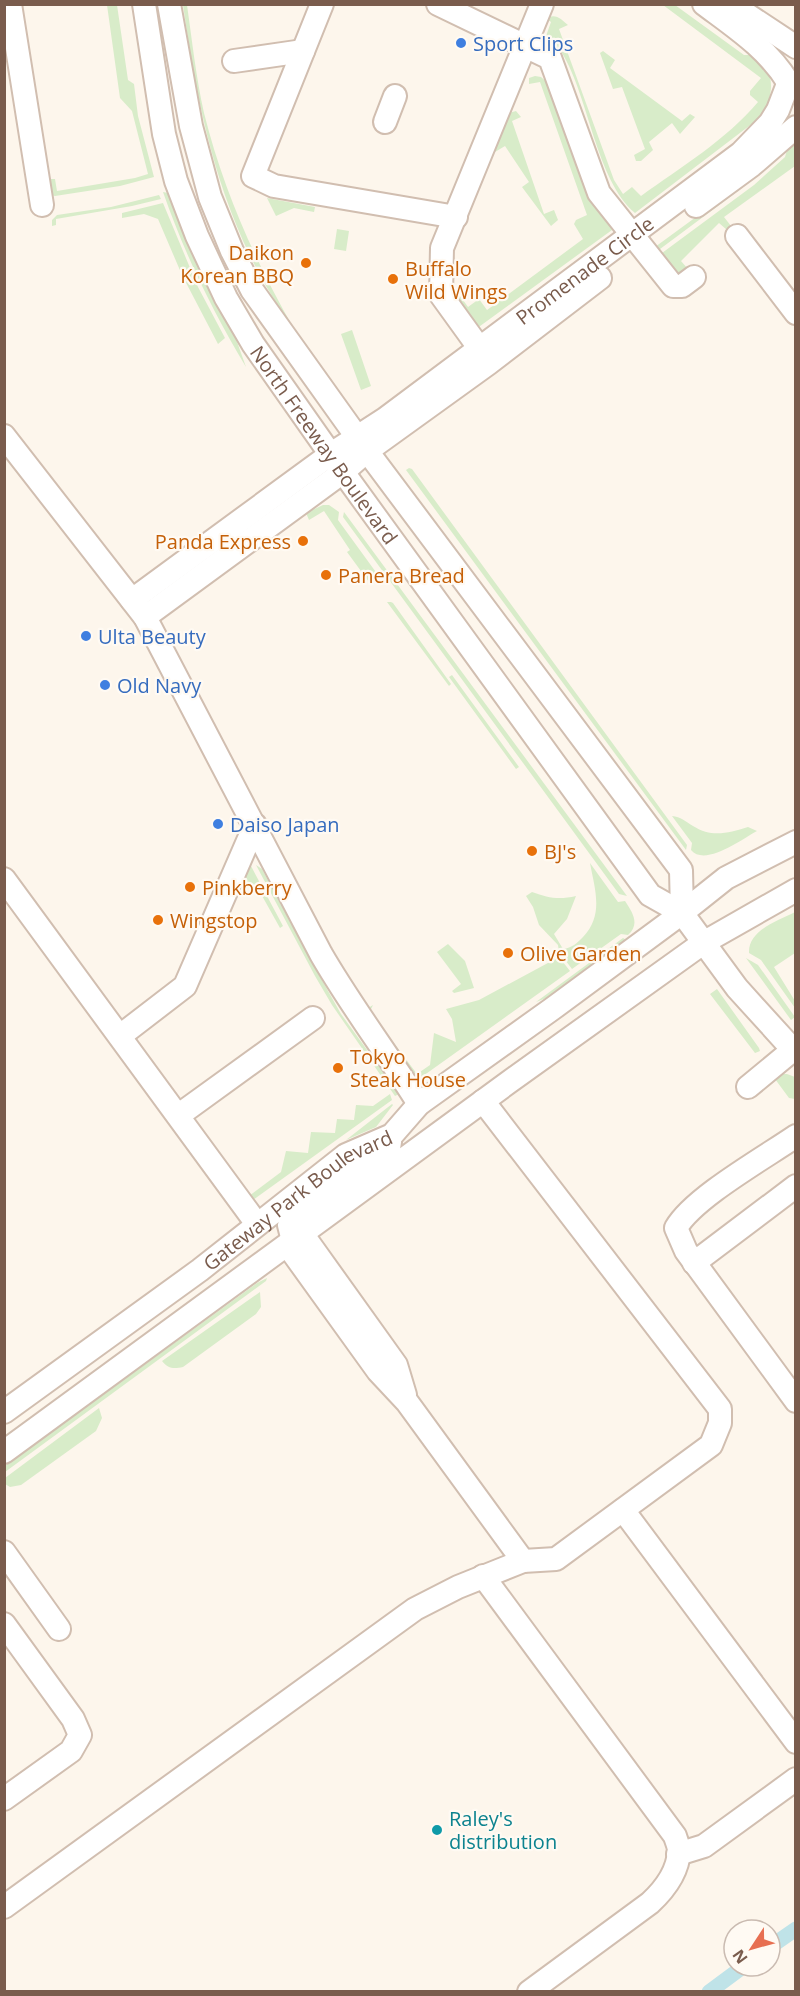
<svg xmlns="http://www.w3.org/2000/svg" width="800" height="1996" font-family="'Open Sans',sans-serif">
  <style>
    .grass { fill: #d8ecc9 }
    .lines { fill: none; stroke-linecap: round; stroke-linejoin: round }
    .canal { stroke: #bfe3e8; stroke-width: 15 }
    .minor-casing { stroke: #d1beb0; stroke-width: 26 }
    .minor { stroke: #fff; stroke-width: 22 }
    .shop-dot { fill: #3f7fe0; stroke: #fffaf3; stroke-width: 2 }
    .food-dot { fill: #e8710a; stroke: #fffaf3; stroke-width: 2 }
    .culture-dot { fill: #0f9aa8; stroke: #fffaf3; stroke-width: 2 }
    .labels { text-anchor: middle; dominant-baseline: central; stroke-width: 4.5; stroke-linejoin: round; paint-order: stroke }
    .shop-label { font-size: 20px; fill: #366cbe; stroke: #fffaf3; text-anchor: start }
    .food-label { font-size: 20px; fill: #c56008; stroke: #fffaf3; text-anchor: start }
    .street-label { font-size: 20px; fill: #7a5c4d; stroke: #fffaf3 }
    .culture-label { font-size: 20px; fill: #0d838f; stroke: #fffaf3; text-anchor: start }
  </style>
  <rect width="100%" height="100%" fill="#fdf6ec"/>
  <path class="grass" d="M107,5H117L128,80L134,84L138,116L154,177L120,186L55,196L51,195L48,179H55L57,191L135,178L148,174L132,111L120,98Z
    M183,5H187C192,40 196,77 204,113C223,189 254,259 293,327C283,312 272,297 263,281C215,193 197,103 183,5Z
    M663,5H675L744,55H751C756,59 763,63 766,68C777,85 768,107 758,121L753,123L635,213C596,180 589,97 562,53C558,46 552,41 546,36L551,22L548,20L549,17C557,14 562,20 568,25L559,29L614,180L623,194L632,187L641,196C681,167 726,140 758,102L750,95V91L761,78Z
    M603,51L615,60L610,68L682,121L690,114L695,117L680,134L672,123L649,142L653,150L641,161H636L634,155L645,149L622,87L613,89L600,53Z
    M535,76L541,77L549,84L612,230L476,329L448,292L452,267L458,275L450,282L468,307L479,299L487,310L583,239L574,224L576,220L587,215L540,82L529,84V78Z
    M516,111L521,117L512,121L544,214L554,210L558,220L551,226L522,187L529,182L505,146L495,152H493L509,113Z
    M795,139V166L724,217L731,226L727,230L719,223L681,261L688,269L680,275H674L658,256L754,185L785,157L788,147Z
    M782,154L738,191L656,252L655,247Z
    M163,192L168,193L196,264L236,339L246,367C212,310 185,255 163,192Z
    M159,195L161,199L132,206L56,219V225L52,226V220L57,215L111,207Z
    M267,198L315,207L314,212L294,208L276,216Z
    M163,203L198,287L225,338L218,344L182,275L158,219L144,214L122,218V213Z
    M337,229L349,231L346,251L334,249Z
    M352,330L371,386L361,390L341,334Z
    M409,468L412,469L687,845L686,850L406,470Z
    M323,505H329L339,512L338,520L378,575L369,582L347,552L350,550L324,511L309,520L306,513Z
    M344,512L627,896L619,894L343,517Z
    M391,602L393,603L451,684L449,686L387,602Z
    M452,675L519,767L516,769L449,677Z
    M672,816C681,817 685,821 693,826C712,838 728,833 748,827L757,831C742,839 705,867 691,850L692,843Z
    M590,863L618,902L625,901C633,913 640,924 628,935L621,934L572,969L559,952L558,945L539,925L533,907L526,896L532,892C548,898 559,900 576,896L567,919L554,934L563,949C572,948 577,943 583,937C604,915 595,890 590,863Z
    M256,865L262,869L305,950L341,1014L399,1094L395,1096L332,1005L315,976Z
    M249,866H251L283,926L280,928L256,885H240Z
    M795,912V953L774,967L795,1001V1008L761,960L749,953C748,930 778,921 795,912Z
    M623,938L628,941L554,995L536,1002Z
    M448,944L465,961L474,988L454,993L452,991L461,984L437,952Z
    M559,957L570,971L416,1081L365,1010L373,1005L370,1011L417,1074L430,1065L434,1033L456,1042L452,1019L446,1009L479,1000Z
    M746,958L758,965L795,1017L791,1020Z
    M717,989L759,1048L760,1051L755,1053L710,994Z
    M782,1074H787L795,1077V1099L789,1098L775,1079Z
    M390,1094L392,1100L253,1200L249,1196L281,1172L286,1151L308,1153L311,1132L335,1133L337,1119L354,1120L356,1105L373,1106Z
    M392,1104L393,1105L376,1127L346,1140Z
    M267,1278L266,1281L5,1472V1466L257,1283Z
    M260,1292L261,1307L256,1314L183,1367C174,1369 168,1369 162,1361Z
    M99,1408L102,1418L96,1431L21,1485L10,1487L5,1484V1478Z"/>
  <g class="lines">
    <path class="canal" d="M770,1947L796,1929
      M709,1992L744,1966"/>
    <g class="minor-casing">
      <g id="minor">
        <path d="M10,4L42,205"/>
        <path id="s1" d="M144,4L164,134L176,181L197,236L226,298L253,344L343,472L650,895L682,913L737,988L786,1042L796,1050"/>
        <path d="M169,4L191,126L210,197L232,251L252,290L367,451L681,870L682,913"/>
        <path d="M322,4L253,176L274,186L456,217"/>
        <path d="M438,4L550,58L599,193L673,286H682L694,277"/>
        <path d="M704,4C736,28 767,48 788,82"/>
        <path d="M731,4L796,47"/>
        <path d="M234,61L303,51"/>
        <path d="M385,122L395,96"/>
        <path d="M696,206L752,165L796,127"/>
        <path d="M737,236L796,313"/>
        <path d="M480,349L441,295L442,248L542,4"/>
        <path d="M4,436L145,617L321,954C351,1006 387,1053 419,1104"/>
        <path id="s2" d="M132,600L331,454L385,419L741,153L770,123L778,110L788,84"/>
        <path d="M145,617L343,472L367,451L489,363L600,278"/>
        <path d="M4,879L257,1224"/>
        <path d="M120,1036L185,986L255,825"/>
        <path d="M748,1087L794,1049"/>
        <path d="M179,1115L313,1018"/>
        <path d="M796,1136C764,1158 693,1198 676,1228L686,1251L796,1401"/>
        <path d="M390,1142L389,1148L296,1216L289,1225L293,1241V1253L378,1371L407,1402L523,1561"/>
        <path d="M293,1241L308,1242L396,1365L405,1395"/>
        <path d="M694,1263L796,1186"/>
        <path id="s3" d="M4,1412L200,1270L346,1155L392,1135L419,1104L552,1009L682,913L726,878L796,842"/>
        <path d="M4,1452L509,1082L703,943L796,890"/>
        <path d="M623,1510L796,1742"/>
        <path d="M4,1552L59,1629"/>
        <path d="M483,1576L675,1836C676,1840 679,1846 679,1851C678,1872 664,1890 650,1903L529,1992"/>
        <path d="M4,1624L73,1719L80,1735L71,1751L4,1799"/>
        <path d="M678,1854L704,1846L796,1779"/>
        <path d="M4,1907L415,1609L458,1587L523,1561L556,1559L711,1445L720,1423V1409L483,1101"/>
      </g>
    </g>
    <use href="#minor" class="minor"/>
  </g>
  <g class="shop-dot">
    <circle cx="461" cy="43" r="6"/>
    <circle cx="86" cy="636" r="6"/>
    <circle cx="105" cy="685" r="6"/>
    <circle cx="218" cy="824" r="6"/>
  </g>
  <g class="food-dot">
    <circle cx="306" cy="263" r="6"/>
    <circle cx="393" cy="279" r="6"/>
    <circle cx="303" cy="541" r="6"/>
    <circle cx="326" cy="575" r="6"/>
    <circle cx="532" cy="851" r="6"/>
    <circle cx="190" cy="887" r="6"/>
    <circle cx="158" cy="920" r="6"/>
    <circle cx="508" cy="953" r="6"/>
    <circle cx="338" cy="1068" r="6"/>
  </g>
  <circle class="culture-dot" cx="437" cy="1830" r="6"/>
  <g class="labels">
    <g class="shop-label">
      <text x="473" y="43">Sport Clips</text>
      <text x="98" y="636">Ulta Beauty</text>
      <text x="117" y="685">Old Navy</text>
      <text x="230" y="824">Daiso Japan</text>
    </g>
    <g class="food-label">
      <text x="294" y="252" text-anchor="end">Daikon<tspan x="294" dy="23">Korean BBQ</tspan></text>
      <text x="405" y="268">Buffalo<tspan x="405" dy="23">Wild Wings</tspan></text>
      <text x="291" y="541" text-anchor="end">Panda Express</text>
      <text x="338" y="575">Panera Bread</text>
      <text x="544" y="851">BJ's</text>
      <text x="202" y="887">Pinkberry</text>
      <text x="170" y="920">Wingstop</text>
      <text x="520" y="953">Olive Garden</text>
      <text x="350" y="1056">Tokyo<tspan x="350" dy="23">Steak House</tspan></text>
    </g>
    <g class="street-label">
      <text stroke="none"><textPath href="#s2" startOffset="560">Promenade Circle</textPath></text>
      <text stroke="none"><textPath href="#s1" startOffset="484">North Freeway Boulevard</textPath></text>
      <text stroke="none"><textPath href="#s3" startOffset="363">Gateway Park Boulevard</textPath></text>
    </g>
    <g class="culture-label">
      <text x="449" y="1818">Raley's<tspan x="449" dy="23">distribution</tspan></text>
    </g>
  </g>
  <rect width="800" height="1996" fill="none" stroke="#7a5c4d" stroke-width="12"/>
  <g transform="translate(752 1948) rotate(234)"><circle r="28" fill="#fffaf3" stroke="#cabbb1" stroke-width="1.5"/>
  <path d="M0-4.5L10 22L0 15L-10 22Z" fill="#e76f51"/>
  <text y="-9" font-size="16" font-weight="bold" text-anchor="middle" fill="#7a5c4d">N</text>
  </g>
</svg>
